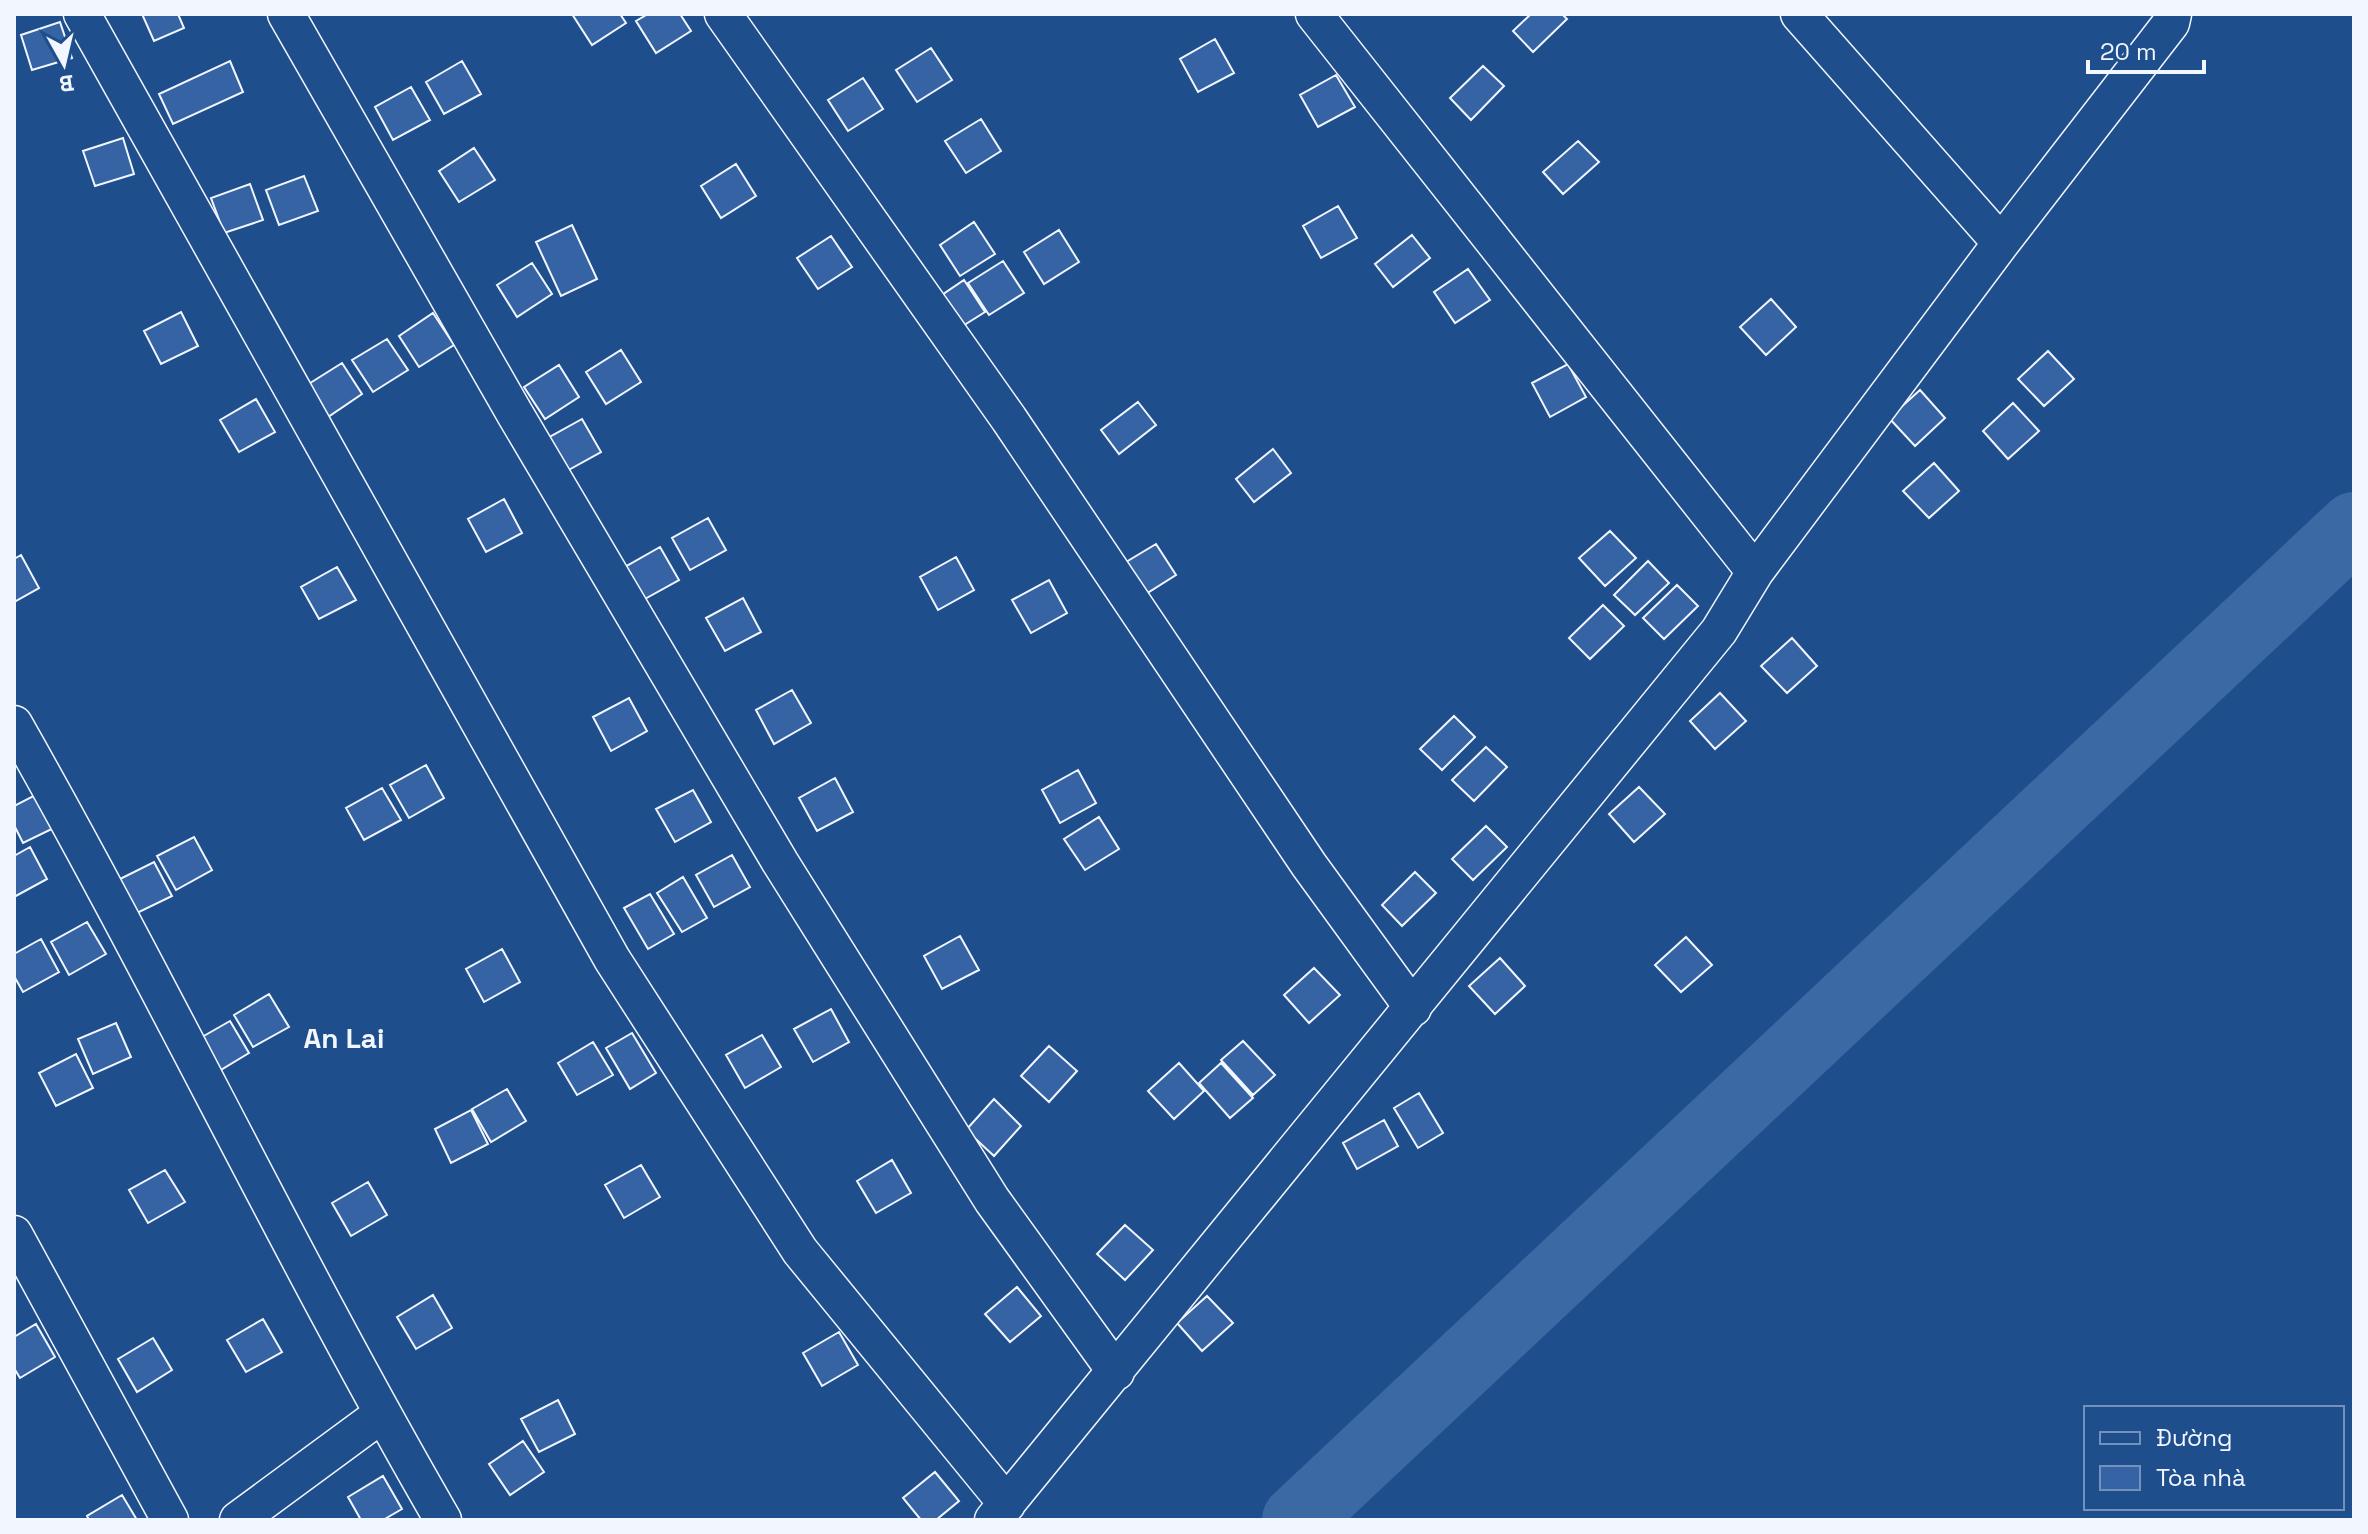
<svg xmlns="http://www.w3.org/2000/svg" width="2368" height="1534" font-family="'Space Grotesk',sans-serif">
  <style>
    .lines { fill: none; stroke-linecap: round; stroke-linejoin: round }
    .river { stroke: #3b69a3; stroke-width: 70 }
    .building { fill: #3563a3; stroke: #f2f6ff; stroke-width: 2 }
    .street-casing { stroke: #f2f6ff; stroke-width: 39 }
    .street { stroke: #1f4e8c; stroke-width: 36 }
    .labels { text-anchor: middle; dominant-baseline: central; stroke-width: 6; stroke-linejoin: round; paint-order: stroke }
    .neighbourhood-label { font-size: 28px; font-weight: bold; fill: #f2f6ff; stroke: #1f4e8c }
  </style>
  <rect width="100%" height="100%" fill="#1f4e8c"/>
  <g class="lines">
    <path class="river" d="M1297,1520L2354,527"/>
  </g>
  <path class="building" d="M142,14H178L184,28L154,41Z
    M572,14H620L626,23L592,45Z
    M648,14H680L691,31L656,53L636,21Z
    M1531,14H1562L1567,19L1533,52L1513,31Z
    M60,22L72,58L32,70L21,35Z
    M1215,39L1234,73L1198,92L1180,59Z
    M931,48L952,80L917,102L896,70Z
    M230,61L243,92L173,124L159,94Z
    M462,61L481,94L444,114L426,82Z
    M1483,66L1504,86L1471,120L1450,98Z
    M1336,75L1355,107L1318,127L1300,95Z
    M863,78L883,109L848,131L828,100Z
    M411,87L430,120L393,140L375,107Z
    M981,119L1001,151L966,173L945,141Z
    M123,138L134,174L95,186L83,151Z
    M1578,141L1599,162L1563,194L1543,172Z
    M474,148L495,180L459,202L439,171Z
    M736,164L756,196L721,218L701,186Z
    M304,176L318,211L279,225L266,190Z
    M250,184L263,220L224,233L211,198Z
    M1338,206L1357,238L1321,258L1303,226Z
    M974,222L995,254L960,276L940,245Z
    M572,225L597,279L561,296L536,242Z
    M1059,230L1079,262L1044,284L1024,252Z
    M1412,235L1430,258L1393,287L1375,264Z
    M831,236L852,267L818,289L797,258Z
    M1003,261L1024,293L989,315L968,283Z
    M532,263L552,294L517,317L497,285Z
    M1468,269L1490,300L1455,323L1434,292Z
    M964,280L985,312L950,334L930,303Z
    M1771,299L1796,327L1766,355L1740,327Z
    M181,312L198,346L161,364L144,331Z
    M433,313L454,345L419,367L399,336Z
    M387,339L408,370L373,392L352,360Z
    M621,350L641,382L606,404L586,372Z
    M2048,351L2074,379L2044,406L2018,379Z
    M342,363L362,394L328,417L307,385Z
    M1568,364L1586,397L1550,417L1532,383Z
    M559,365L579,397L545,419L524,387Z
    M1920,390L1945,418L1915,446L1889,418Z
    M256,399L275,432L239,452L220,420Z
    M1138,402L1156,425L1119,454L1101,430Z
    M2013,403L2039,431L2008,459L1983,431Z
    M582,419L601,452L565,472L546,439Z
    M1273,449L1291,473L1254,502L1236,479Z
    M1934,463L1959,491L1929,518L1903,491Z
    M504,499L522,533L486,552L468,519Z
    M708,518L726,550L690,570L672,538Z
    M1610,531L1636,558L1605,586L1579,558Z
    M1156,544L1176,575L1141,597L1121,565Z
    M660,547L679,580L643,600L625,567Z
    M21,555L39,588L14,602V559Z
    M956,557L974,590L938,610L920,577Z
    M1648,561L1669,583L1635,615L1614,595Z
    M337,567L356,600L319,619L301,587Z
    M1049,580L1067,613L1031,633L1012,600Z
    M1677,585L1698,606L1664,639L1643,618Z
    M743,598L761,632L725,651L706,618Z
    M1603,605L1624,626L1590,659L1569,638Z
    M1792,638L1817,666L1787,693L1761,666Z
    M792,690L811,723L774,744L756,710Z
    M1720,693L1746,721L1715,749L1690,721Z
    M629,698L647,731L611,751L593,717Z
    M1454,716L1475,737L1442,770L1420,749Z
    M1486,747L1507,767L1474,801L1452,780Z
    M426,765L444,798L409,818L390,785Z
    M1078,770L1096,803L1060,823L1042,790Z
    M835,778L853,812L817,831L799,798Z
    M1639,787L1665,814L1634,842L1609,814Z
    M382,788L401,820L364,840L346,808Z
    M693,790L711,822L675,842L656,809Z
    M43,791L60,825L23,843L14,825V806Z
    M1099,817L1119,849L1085,870L1064,839Z
    M1486,826L1507,847L1473,880L1452,859Z
    M194,837L212,870L176,890L157,856Z
    M30,847L47,879L14,897V856Z
    M732,855L750,887L714,907L696,875Z
    M154,862L172,896L135,914L118,880Z
    M1415,872L1436,893L1402,926L1382,905Z
    M683,877L707,918L682,932L657,893Z
    M650,894L674,934L648,949L624,908Z
    M87,922L106,954L69,975L51,942Z
    M960,936L979,970L942,989L924,956Z
    M1686,937L1712,965L1681,992L1655,965Z
    M41,939L59,972L23,992L14,976V954Z
    M502,949L520,982L484,1002L466,969Z
    M1500,958L1525,986L1495,1014L1469,986Z
    M1314,968L1340,995L1309,1023L1284,995Z
    M269,994L289,1027L253,1047L234,1015Z
    M831,1009L849,1042L813,1062L794,1029Z
    M230,1021L249,1053L214,1074L195,1041Z
    M116,1023L131,1057L93,1074L78,1039Z
    M632,1033L656,1073L630,1089L606,1048Z
    M762,1035L781,1067L745,1088L726,1055Z
    M1243,1041L1275,1075L1253,1095L1221,1060Z
    M593,1042L613,1075L577,1095L558,1063Z
    M1049,1046L1077,1071L1049,1102L1021,1076Z
    M76,1054L93,1088L56,1106L39,1073Z
    M1179,1063L1204,1091L1174,1119L1148,1091Z
    M1221,1063L1253,1098L1230,1118L1199,1083Z
    M507,1089L526,1121L491,1142L472,1109Z
    M1419,1093L1443,1133L1418,1148L1394,1108Z
    M994,1099L1021,1126L994,1156L966,1130Z
    M471,1110L488,1144L451,1163L435,1129Z
    M1384,1120L1398,1146L1357,1169L1343,1143Z
    M892,1160L911,1193L876,1213L857,1181Z
    M641,1165L660,1197L624,1218L605,1185Z
    M165,1170L185,1202L148,1223L129,1190Z
    M368,1182L387,1215L351,1236L332,1203Z
    M1125,1225L1153,1250L1125,1280L1097,1254Z
    M1017,1287L1041,1316L1010,1342L985,1314Z
    M433,1295L452,1328L416,1349L397,1317Z
    M1207,1296L1233,1323L1202,1351L1177,1323Z
    M263,1319L282,1352L246,1372L227,1340Z
    M36,1324L55,1357L20,1378L14,1368V1337Z
    M839,1332L858,1365L822,1386L803,1353Z
    M153,1338L172,1370L137,1392L118,1359Z
    M558,1400L575,1434L539,1452L521,1419Z
    M523,1441L544,1472L510,1495L489,1464Z
    M935,1472L959,1501L936,1520H921L903,1498Z
    M383,1476L402,1509L383,1520H361L348,1497Z
    M122,1495L137,1520H89L87,1516Z"/>
  <g class="lines">
    <g class="street-casing">
      <path id="street" d="M82,14L612,959L800,1251L1007,1504
        M286,14L515,414L780,862L992,1200L1116,1372
        M723,14L1009,419L1309,865L1413,1008
        M1314,14L1755,572
        M1799,14L2001,243
        M14,724C163,986 292,1259 443,1520
        M14,1234L170,1520
        M238,1520L382,1414
        M993,1520L1719,631L1755,572L2001,243L2171,23L2173,14"/>
    </g>
    <use href="#street" class="street"/>
  </g>
  <g class="labels">
    <g class="neighbourhood-label">
      <text x="344" y="1038">An Lai</text>
    </g>
  </g>
  <rect width="2368" height="1534" fill="none" stroke="#f2f6ff" stroke-width="32"/>
  <rect x="2084" y="1406" width="260" height="104" fill="#1f4e8c" stroke="#7391ba" stroke-width="2"/>
  <rect x="2100" y="1432" width="40" height="12" fill="#1f4e8c" stroke="#7391ba" stroke-width="2"/>
  <text x="2156" y="1446" font-size="24" fill="#f2f6ff">Đường</text>
  <rect x="2100" y="1466" width="40" height="24" fill="#3563a3" stroke="#7391ba" stroke-width="2"/>
  <text x="2156" y="1486" font-size="24" fill="#f2f6ff">Tòa nhà</text>
  <g transform="translate(64 64) rotate(172)" stroke="#1f4e8c" stroke-width="6" paint-order="stroke">
  <path d="M0-6L14 30L0 20L-14 30Z" fill="#f2f6ff"/>
  <text y="-12" font-size="22" font-weight="bold" text-anchor="middle" fill="#f2f6ff">B</text>
  </g>
  <path d="M2088 60v12h116v-12" fill="none" stroke="#f2f6ff" stroke-width="4"/>
  <text x="2100" y="60" font-size="24" fill="#f2f6ff" stroke="#1f4e8c" stroke-width="6" paint-order="stroke">20 m</text>
</svg>
